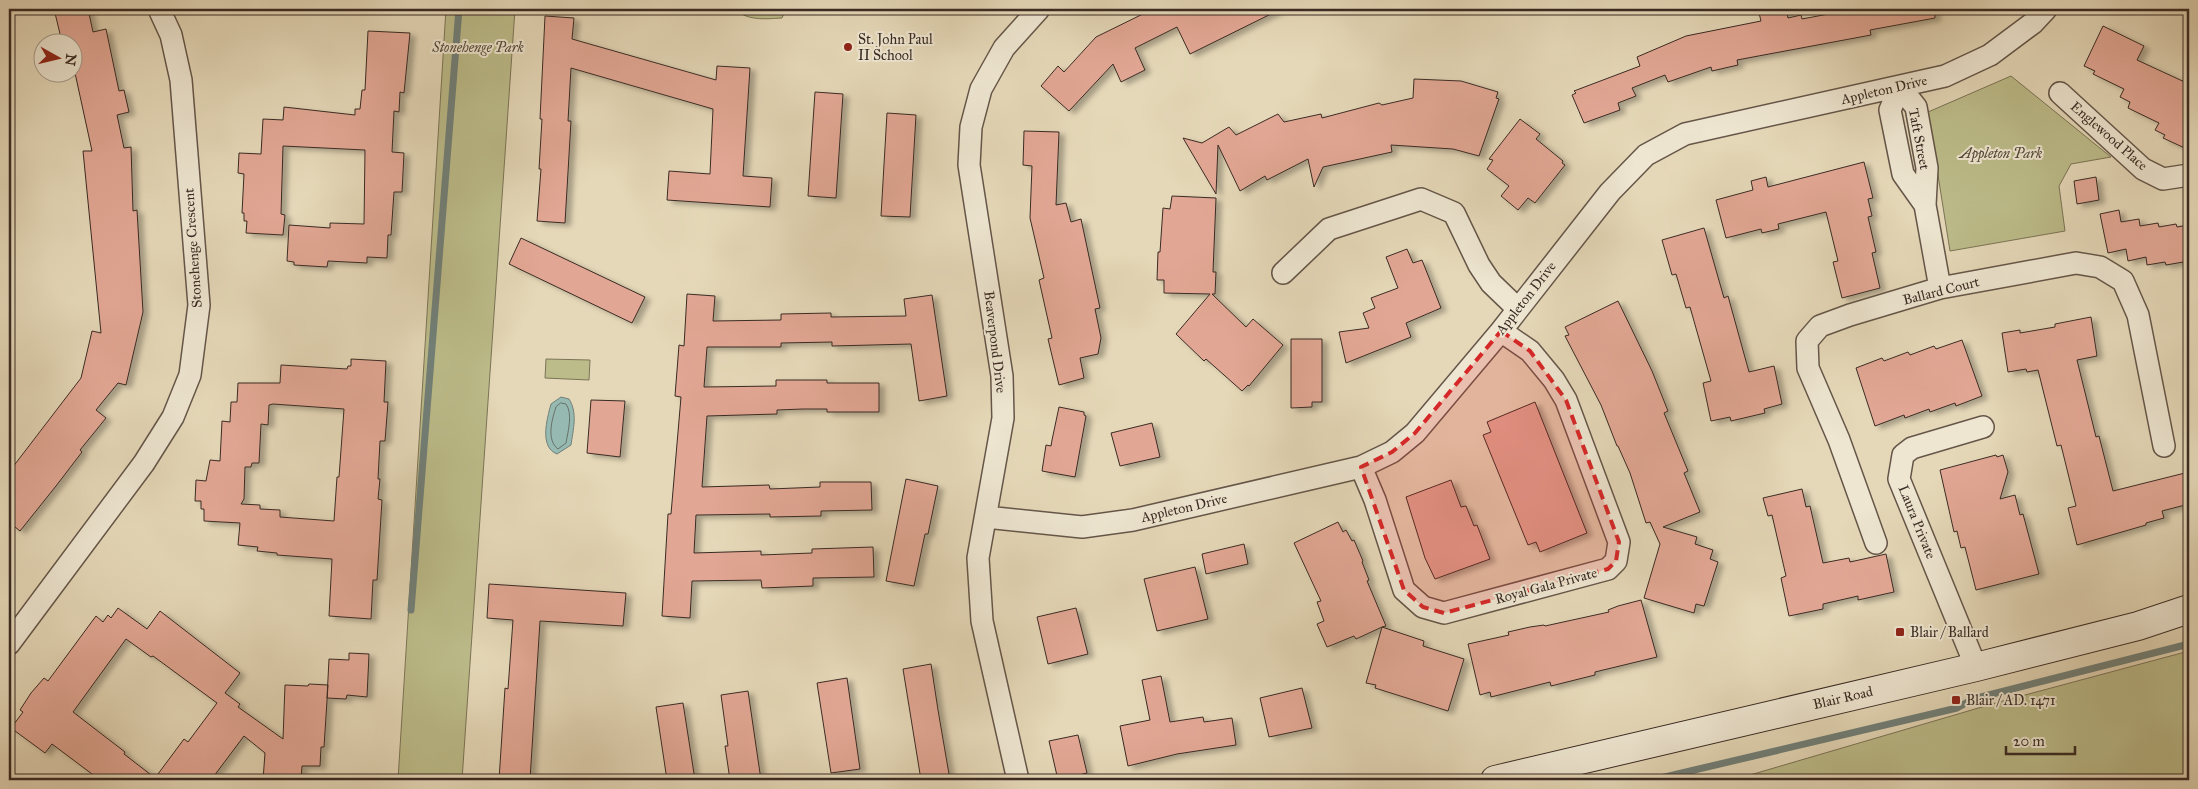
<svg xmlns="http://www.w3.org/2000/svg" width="2198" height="789" font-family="'IM FELL Great Primer',serif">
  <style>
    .green { fill: #bcbc8a; stroke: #7b7457 }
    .water { fill: #96b9b1; stroke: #718079 }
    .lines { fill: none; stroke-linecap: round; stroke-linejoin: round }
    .shore { stroke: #68726a; stroke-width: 1 }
    .stream { stroke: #718079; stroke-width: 7 }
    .building { fill: #e2a794; stroke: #3a2b24; fill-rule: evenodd; filter: url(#shadow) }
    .street-casing { stroke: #655649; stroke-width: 24 }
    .secondary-casing { stroke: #3a2b24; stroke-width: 30 }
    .street { stroke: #eee6d1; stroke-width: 21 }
    .secondary { stroke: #eee6d1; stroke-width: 28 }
    .marked { fill: #d62828; fill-opacity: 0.2; stroke: #d62828; stroke-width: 4; stroke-dasharray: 10 6; stroke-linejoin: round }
    .poi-dot { fill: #8f2418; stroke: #eee6d1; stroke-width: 2 }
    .labels { text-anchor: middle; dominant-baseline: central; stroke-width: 4; stroke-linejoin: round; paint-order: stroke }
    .poi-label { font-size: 14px; fill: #3a2b24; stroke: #eee6d1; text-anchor: start }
    .park-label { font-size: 14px; font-style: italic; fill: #544838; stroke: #eee6d1 }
    .street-label { font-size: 14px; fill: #3a2b24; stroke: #eee6d1 }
  </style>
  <defs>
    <filter id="shadow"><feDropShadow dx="5.5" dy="3" stdDeviation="2.5" flood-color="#0004"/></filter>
  </defs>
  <rect width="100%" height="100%" fill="#e5d8b8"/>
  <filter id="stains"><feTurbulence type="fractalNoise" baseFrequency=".004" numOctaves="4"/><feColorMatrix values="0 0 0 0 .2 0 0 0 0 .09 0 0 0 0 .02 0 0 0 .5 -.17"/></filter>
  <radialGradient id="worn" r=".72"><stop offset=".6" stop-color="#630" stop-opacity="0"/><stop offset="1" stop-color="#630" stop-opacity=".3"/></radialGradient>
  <path class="green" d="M446,9H515L462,780H398Z
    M735,9H786L782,18C765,19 747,21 735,9Z
    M2011,76L2111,157L2071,164L2059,186L2065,231L1950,251L1928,112Z
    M546,359L590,360L589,380L545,378Z
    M2189,651V780H1733L1999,702Z"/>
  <path class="water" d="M561,397L569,399C578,413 573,430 571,445L557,454C539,447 547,419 551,404Z"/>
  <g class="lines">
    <path class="shore" d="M561,403L566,404C573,414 568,431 566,443L558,449C546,440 552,419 556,407Z"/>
    <path class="stream" d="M411,610L459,9
      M1652,780L1957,708L1973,699L2189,644"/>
  </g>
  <path class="building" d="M54,9H88L93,32L106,29L119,91L124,90L129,112L117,115L124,148L131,147L133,211L137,210L143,312L126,385L118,383L96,410L106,418L80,450L82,452L56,486L20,531L9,522V472L81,378L92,331L101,333L83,151H92L75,73L69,72H72V42H62Z
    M1153,9H1281L1190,54L1177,27L1135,48L1145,70L1121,82L1113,64L1069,111L1041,86L1058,66L1064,72L1096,37Z
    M1758,9H1786L1788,18L1801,15L1802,19L1839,12V9H1935V18L1870,30L1871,35L1737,60L1738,65L1712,71L1711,67L1668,82L1665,75L1632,88L1636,96L1618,103L1620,110L1584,123L1572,95L1576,93L1574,91L1640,66L1637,57L1686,36L1761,21Z
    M545,16L574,18L572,39L716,80L717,66L750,68L743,176L772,178L770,207L667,200L669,171L710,174L713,109L571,68L568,121H571L565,223L537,221L541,169H539L542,119H540Z
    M2103,26L2144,46L2137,60L2189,84V150L2163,138L2165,135L2155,130L2159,123L2128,108L2130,102L2120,97L2124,89L2093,74L2095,71L2084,66Z
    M368,31L410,33L404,93L400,92L399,112L394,111L392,152L404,153L402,192H394L391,235H388L387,258L367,257V263L328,261L327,267L294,265V262L287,261L289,225L330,228V223L364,224L365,150L283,146L281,214L285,215L283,235L246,233L247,221H244V213H242L244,174L238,173L239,153L261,154L263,119L283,120L284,107L355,115V109H360L362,90H365Z
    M1414,79L1461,81L1498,92L1496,98L1499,99L1479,156L1453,149L1391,145L1392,152L1323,167L1314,187L1308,159L1267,180L1265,176L1240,191L1218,145L1216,194L1183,138L1202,143L1229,127L1236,135L1278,114L1284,122L1321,114L1322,118L1379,103L1382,105L1413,98Z
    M815,92L843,94L836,198L808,196Z
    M887,113L916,115L910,217L881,216Z
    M1520,119L1540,134L1536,139L1563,161L1562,163L1565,165L1535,203L1528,198L1518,210L1501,196L1509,186L1487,169L1493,160L1489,159Z
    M1024,131L1059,132L1056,205L1066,203L1071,222L1081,219L1100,308L1095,309L1101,338L1098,354L1080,358L1084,378L1059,385L1048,339L1052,338L1039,280L1044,278L1030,218L1032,166L1023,165Z
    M1864,162L1873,198L1868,199L1872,216L1868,217L1876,252L1872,253L1880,288L1842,298L1833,262L1838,261L1826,212L1778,224L1779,229L1762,233L1761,229L1726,238L1716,200L1753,190L1751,181L1766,177L1768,187Z
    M2096,177L2099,200L2077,204L2074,181Z
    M1172,196L1216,198L1213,272H1216L1215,294H1212L1246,327L1253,319L1283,345L1249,386L1248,385L1242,391L1206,359L1204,361L1176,334L1210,294L1164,293V280H1157L1158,252H1160L1163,208L1170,209Z
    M2119,210L2121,222L2139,219L2140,226L2158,223L2159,227L2176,224L2177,227L2189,225V261L2166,265L2165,262L2147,265L2146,257L2128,261L2126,249L2108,253L2100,214Z
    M1704,228L1724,298L1728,296L1749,372L1774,366L1782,404L1764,409L1765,413L1731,421L1730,417L1711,421L1703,383L1711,381L1690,307L1686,308L1676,274L1672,275L1662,240Z
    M521,238L645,297L632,323L509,264Z
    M1407,249L1413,263L1422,260L1441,308L1406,323L1411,337L1346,363L1339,332L1369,328L1363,313L1375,308L1371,298L1398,288L1386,257Z
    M687,294L715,296L713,321L781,320V314L831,313V317L906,316L904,299L932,295L947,396L919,401L911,344L832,346V342L781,343V347H707L704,387L776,386V380H827V383H879V412H827V409H803L777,410V414L707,416L702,487L769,485L770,489L820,487V482H871L872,510L821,511V516L770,517V514L700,515H696L694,553L761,551V555L812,553V549L873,547L874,577L813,578V586L762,588L761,580L692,581L690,618L662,616L668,514H671L681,397L675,396L679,345L684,346Z
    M1618,301L1652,371L1668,411L1664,413L1688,471L1684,473L1700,512L1663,527L1697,537L1695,544L1713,550L1710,559L1718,562L1704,606L1696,604L1694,613L1644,598L1660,544L1650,522L1646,523L1630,473L1618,446H1617L1601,405L1565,336L1569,335L1565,327Z
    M2091,317L2097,356L2077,360L2096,437L2099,436L2113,491L2189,472V504L2162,511L2164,518L2146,523V525L2077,545L2068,508L2076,506L2061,445L2057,446L2038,370L2027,372L2026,369L2008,372L2002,333L2020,330V333L2055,327V324Z
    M1291,339H1322V402H1312V407L1291,408Z
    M1962,340L1982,396L1956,406L1955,403L1930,412L1929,409L1905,418L1904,415L1875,426L1856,368L1882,358L1884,361L1908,352L1910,355L1934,346L1936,349Z
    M351,359L386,361L384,402H388L385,441H380L378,479H380L378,499L382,500L377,580H373L371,619L329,616L332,559L277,555V553L257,551L258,547L238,545L240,523L204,521V509H201V501H195L196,480L206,481L210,460L220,461L222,421L230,422L231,402H237L238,383H280L281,365L347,369L348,366H351ZM273,404L344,409L339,477H337L334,521L280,517V510L260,509V505L241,504L244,499L245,467H251L252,463H259L261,424L268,425L269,405Z
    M591,400L625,401L620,457L587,453Z
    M1535,402L1587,533L1540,552L1536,542L1528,545L1483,435L1491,432L1487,422Z
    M1059,407L1084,412V415L1086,416L1075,477L1042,471L1046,445L1051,446L1052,440Z
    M1152,423L1160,457L1120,466L1111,433Z
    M1996,455L1997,457L2003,455L2008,472L2000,499L2015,495L2020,515L2023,514L2039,574L1976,590L1965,547L1961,548L1957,531L1954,532L1940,470Z
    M906,479L938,486L928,534H925L914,586L886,581Z
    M1451,480L1461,507L1466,506L1474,526L1477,525L1490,559L1435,579L1425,558L1406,497Z
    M1802,489L1806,507L1810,506L1823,563L1849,558L1850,562L1886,554L1894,592L1858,600V596L1823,604V609L1789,616L1781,578L1786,576L1772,515L1768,516L1763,498Z
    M1338,522L1343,532L1346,530L1352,541L1354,540L1363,561L1362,562L1369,580L1367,581L1386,626L1382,627L1424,641L1423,646L1464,659L1448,711L1375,688L1376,685L1366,683L1382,627L1356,639L1354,636L1327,647L1317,624L1324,621L1317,602L1321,601L1294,543Z
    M1244,544L1248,564L1206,574L1202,554Z
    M1195,567L1208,619L1157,631L1144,579Z
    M489,584L626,593L623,626L540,621L530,780H499L505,688L508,689L513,620L487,618Z
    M1641,600L1657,657L1595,672V675L1551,686L1550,682L1491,697L1490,692L1480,695L1468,644L1509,635L1508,632L1530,627L1544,625L1545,626L1609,612L1608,610L1618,606Z
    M118,608L147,629L160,611L240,673L225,693L240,704L238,707L283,739L285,685L308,686L309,684L328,685L324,747H321L320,766H302L301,780H263L265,753L244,736L211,780H100L52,744L45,753L11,728L23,712L20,710L31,693L44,678L48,681L96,616L103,622L108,615L111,618ZM126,639L151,657L153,656L217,703L188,742L184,739L155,778L124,754L125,752L73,712Z
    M1076,608L1088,654L1048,664L1037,617Z
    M349,653L369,654L367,697L347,695L346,699L327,698L329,659L349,660Z
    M931,664L938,710L950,780H921L903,669Z
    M1161,676L1170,722L1203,717L1204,722L1232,718L1236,745L1177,754L1128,766L1120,726L1150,720L1142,680Z
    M847,678L860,769L831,773L817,683Z
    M1302,688L1312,728L1269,737L1260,698Z
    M748,691L761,780H730L725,746H728L721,695Z
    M683,703L695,780H667L656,707Z
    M1078,735L1087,773L1058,780L1049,741Z"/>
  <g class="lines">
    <g class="street-casing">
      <path id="street" d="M1900,87L1916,107L1927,168L1925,205L1903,174L1890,110Z
        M2060,93L2143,169L2163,179L2189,175
        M1925,205L1940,288
        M1283,273L1329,229L1421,199L1454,213L1479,265L1491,283L1518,309
        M1361,467L1375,500L1404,590L1423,607L1444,613L1608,569L1616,561L1619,542L1566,400L1554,380L1530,351L1501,331
        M986,517L1082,527L1133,520L1361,467L1392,452L1415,433L1501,331L1610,192L1646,155L1685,134L1945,76L1990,55L2033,23L2046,9
        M1876,543L1839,440L1808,368L1807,341L1820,326L1850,315L1940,288L2076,263L2100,267L2123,281L2138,315L2164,446
        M9,644L144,463L173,417L190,375L199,305L181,80L171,35L159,9
        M1976,667L1899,479L1903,455L1912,448L1983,427
        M1018,780L982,621L978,558L1003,418L1002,376L969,165L971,127L981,89L1004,48L1039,9"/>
    </g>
    <g class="secondary-casing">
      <path id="secondary" d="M1495,780L1976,667L2138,626L2189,609"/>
    </g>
    <use href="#street" class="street"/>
    <use href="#secondary" class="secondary"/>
  </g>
  <path class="marked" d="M1501,331L1530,351L1566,400L1619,542L1616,561L1608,569L1444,613L1423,607L1404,590L1361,467L1392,452L1415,433Z"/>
  <g class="poi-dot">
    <circle cx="848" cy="47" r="5"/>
    <rect x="1895" y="627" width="10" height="10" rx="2.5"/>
    <rect x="1951" y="695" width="10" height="10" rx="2.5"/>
  </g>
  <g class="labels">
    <g class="poi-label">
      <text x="858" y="39">St. John Paul<tspan x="858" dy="16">II School</tspan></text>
      <text x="1910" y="632">Blair / Ballard</text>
      <text x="1966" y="700">Blair / AD. 1471</text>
    </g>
    <g class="park-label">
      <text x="478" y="47">Stonehenge Park</text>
      <text x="2001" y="153">Appleton Park</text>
    </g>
    <g class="street-label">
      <text transform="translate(1884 90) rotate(-13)">Appleton Drive</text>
      <text transform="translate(2109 136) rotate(41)">Englewood Place</text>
      <text transform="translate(1919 139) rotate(79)">Taft Street</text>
      <text transform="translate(193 248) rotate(-94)">Stonehenge Crescent</text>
      <text transform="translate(1941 291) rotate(-14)">Ballard Court</text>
      <text transform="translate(1526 298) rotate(-52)">Appleton Drive</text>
      <text transform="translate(995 342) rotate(83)">Beaverpond Drive</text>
      <text transform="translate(1184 508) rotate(-13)">Appleton Drive</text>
      <text transform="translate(1917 522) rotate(68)">Laura Private</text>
      <text transform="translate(1546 586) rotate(-15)">Royal Gala Private</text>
      <text transform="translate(1843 698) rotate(-13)">Blair Road</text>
    </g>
  </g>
  <rect width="2198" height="789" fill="none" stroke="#e5d8b8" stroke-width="30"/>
  <rect x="10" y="10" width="2178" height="769" fill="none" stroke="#3a2b24" stroke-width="2.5"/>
  <rect x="15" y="15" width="2168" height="759" fill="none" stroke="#3a2b24"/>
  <g transform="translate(58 58) rotate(98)"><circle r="24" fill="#eee6d1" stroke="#a69b8c"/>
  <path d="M0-4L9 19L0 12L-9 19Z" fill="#8f2418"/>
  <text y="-8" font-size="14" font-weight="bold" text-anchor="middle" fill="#3a2b24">N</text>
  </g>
  <path d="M2006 746v8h69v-8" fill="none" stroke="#3a2b24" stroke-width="2.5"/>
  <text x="2013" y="746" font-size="15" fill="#3a2b24" stroke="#eee6d1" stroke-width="4" paint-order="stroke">20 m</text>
  <rect width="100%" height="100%" filter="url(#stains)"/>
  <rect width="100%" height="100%" fill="url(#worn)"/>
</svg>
